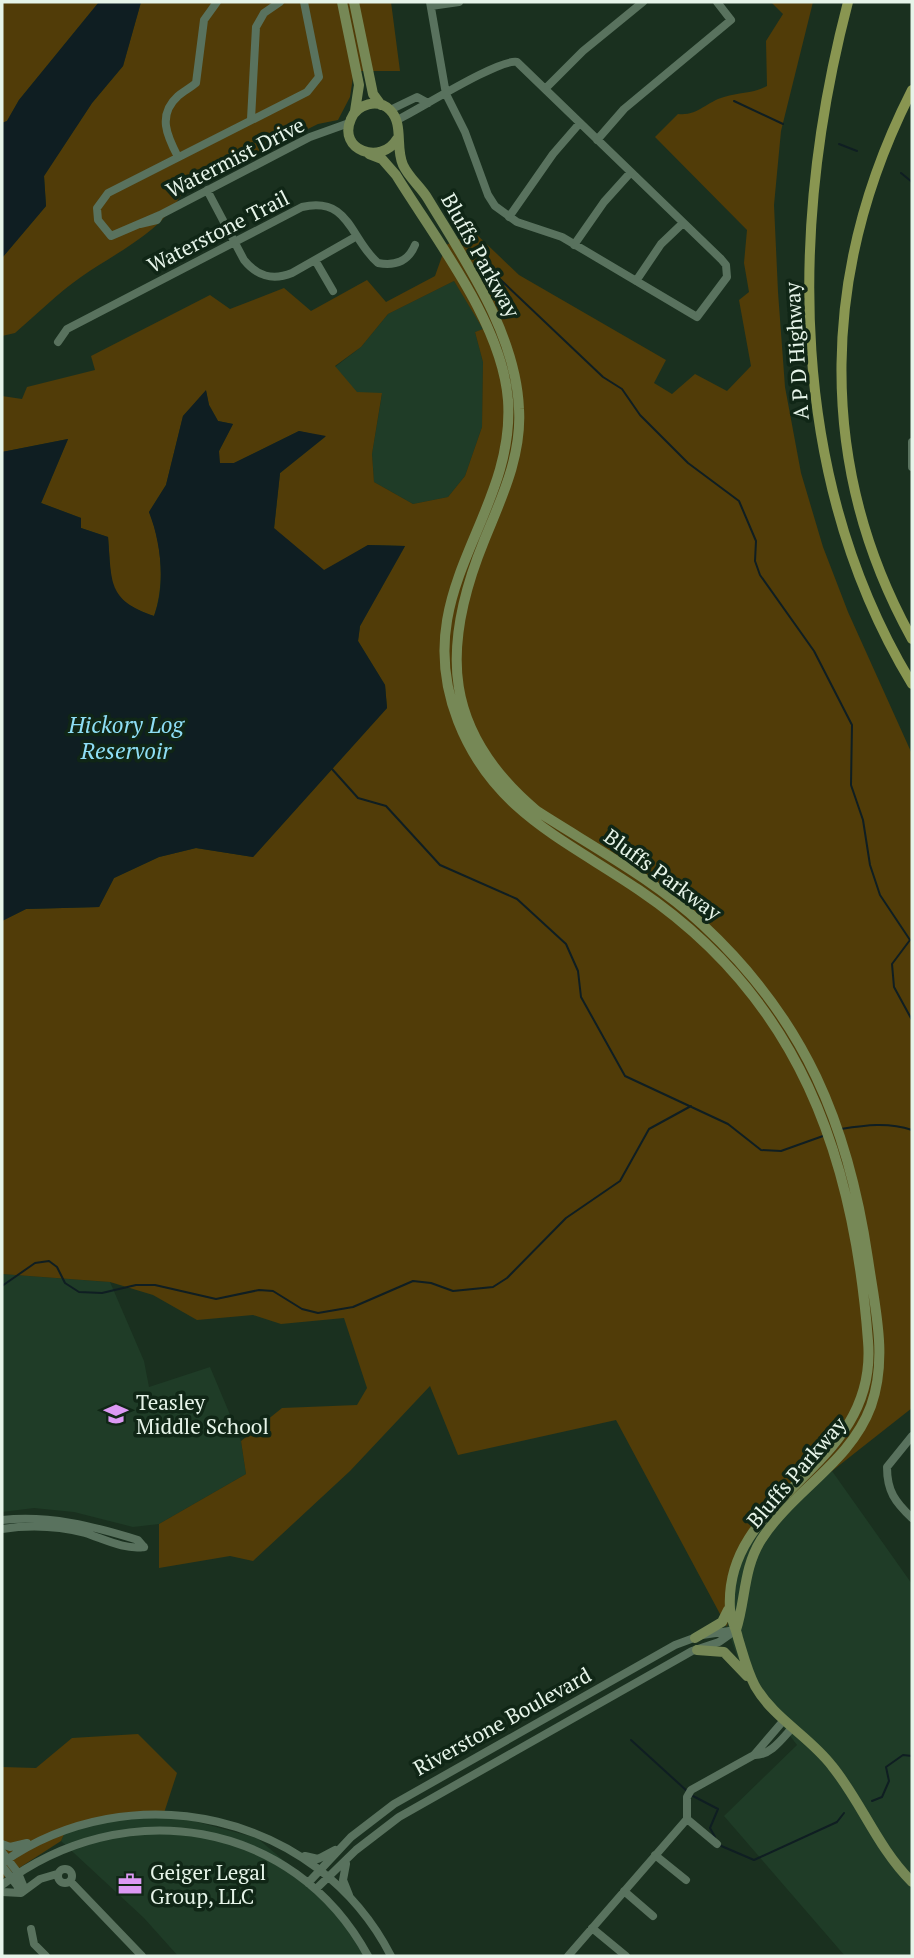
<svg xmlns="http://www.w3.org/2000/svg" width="914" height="1958" font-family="'PT Serif',serif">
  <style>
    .built { fill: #1f3c27 }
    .green { fill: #513c08; fill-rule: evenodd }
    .water { fill: #0f1e22 }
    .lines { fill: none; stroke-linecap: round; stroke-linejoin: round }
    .stream { stroke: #0f1e22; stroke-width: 2 }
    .minor { stroke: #59725e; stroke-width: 8 }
    .major { stroke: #768856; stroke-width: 10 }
    .highway { stroke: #899651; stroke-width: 10 }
    .labels { text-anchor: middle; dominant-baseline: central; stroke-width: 7; stroke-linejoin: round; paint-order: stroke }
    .street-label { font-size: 21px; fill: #e6f4e9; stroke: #102616 }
    .poi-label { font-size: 21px; fill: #e6f4e9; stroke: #102616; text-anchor: start }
    .water-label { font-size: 23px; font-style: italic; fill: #8edef5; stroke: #102616 }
  </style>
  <rect width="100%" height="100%" fill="#1a301f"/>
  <path class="built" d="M454,281L484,329L475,332L483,362L482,427L465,476L448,497L413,504L374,482L372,454L382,394L357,393L335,367L361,347L388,314Z
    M2,1274L110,1282L144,1361L149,1387L210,1367L241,1441L246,1474L159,1524L133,1527L74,1512L34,1508L2,1512Z
    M832,1471L912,1584V1956H845L724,1816L797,1745L743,1674L727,1627L735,1571L749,1542L783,1502Z
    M164,1813L257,1838L339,1907L373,1956H178L144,1918L61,1841L67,1828Z"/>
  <path class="green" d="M2,2H99L19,100L7,121L2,123Z
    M141,2H391L400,71H361L353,77L350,97L338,120L318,124L183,191C163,232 118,251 81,277C58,293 37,314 15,333L2,336V258L46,206L44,176L92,103L123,66Z
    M771,2H813L781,131L774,205L778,292L785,387L801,473L823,547L848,612L912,754V1408L832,1471L783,1502L749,1542L735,1571L727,1627L616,1420L458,1455L430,1386L350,1471L253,1561L230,1556L159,1568V1524L246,1474L241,1441L282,1408L357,1405L367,1388L344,1318L281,1324L253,1315L197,1320L153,1295L110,1282L2,1274V921L26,909L99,907L114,878L159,857L196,848L253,857L387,708L385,685L358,641L360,626L405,546L368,545L325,571L274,529L280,473L325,437L299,431L234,463H219V451L233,424L218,421L209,405L206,391L183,416L166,485L149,512C162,543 165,584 154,616C105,599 112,584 108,537L81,528V518L41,503L68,439L2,452V396L22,399L27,387L95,370L91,356L210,295L230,309L284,288L311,311L367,280L386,302L435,276L446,245L474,232L519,275L666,360L654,383L672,394L695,374L727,391L751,366L739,300L749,292L744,263L747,230L655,137L678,114C698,116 706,102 724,97C740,92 752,94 767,86L766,41L783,14ZM454,281L483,329L475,332L483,362L482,427L465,476L448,497L413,504L374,482L372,454L382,393L357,392L335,366L361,347L388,314Z
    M138,1734L177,1773L164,1813L67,1828L61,1841L2,1879V1767L36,1768L72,1738Z"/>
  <path class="water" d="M99,2H141L123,66L92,103L44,176L46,206L2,258V123L7,121L19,100Z
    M206,390L209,405L218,421L233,424L219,451L220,463H234L299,431L326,436L280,473L274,528L324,570L368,545L405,546L360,626L358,641L385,685L387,708L253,857L196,848L159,857L114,878L99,907L26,909L2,921V452L68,439L41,503L81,518V528L108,537C112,582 107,600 154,616C166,585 161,543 149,512L166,485L183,416Z"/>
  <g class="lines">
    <path class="stream" d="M734,101L783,124
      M839,144L857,151
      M901,173L912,182
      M484,264L603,377L622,389L640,415L688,463L739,501L756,541L755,561L760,575L814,651L852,725L851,785L863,820L870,865L880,895L910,940L892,964L894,987L912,1020
      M332,769L358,798L386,806L440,865L517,899L566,944L578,971L581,997L625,1076L728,1124L761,1150L781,1151L823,1136
      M841,1129C866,1125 888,1122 912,1130
      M2,1286L35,1263L49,1261L57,1267L65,1283L79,1292L102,1293L136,1285H155L216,1299L259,1290L273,1291L302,1309L318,1313L353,1307L413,1281L431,1283L453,1291L493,1287L507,1278L566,1218L620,1181L649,1129L691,1106
      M631,1740L687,1791
      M691,1795L718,1809L710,1828L715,1837
      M872,1801L882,1797L889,1781L886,1767L903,1755L912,1756
      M719,1845L754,1860L837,1822L844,1813"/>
    <path class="minor" d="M431,6L459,2
      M545,89L583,51L643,2
      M390,110L417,97L428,103
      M251,119L256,27L264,13L280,2
      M397,120C418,110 500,58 517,62L721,259L726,265L727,277L697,317L562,237L517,222L495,206L488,195L465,132L446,94L430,2
      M597,140L624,109L731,20L717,2
      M178,157C167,136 157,115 178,96C184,91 190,88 196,83L204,20L217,2
      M207,190L244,260C257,276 272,281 292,273L357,236
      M160,215L111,236L98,220L97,208L108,193L307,92L319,77L304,2
      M509,217L553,154L579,124
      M140,224L157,220L160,215L310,137L349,123
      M574,245L604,202L631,172
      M315,260L333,291
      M636,281L661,244L683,223
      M58,342L67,329L302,207C350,196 350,239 378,263C395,266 408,262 415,245
      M912,442V467
      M912,1436L887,1467C887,1491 895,1502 912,1518
      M2,1520C49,1515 93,1526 138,1540L144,1547
      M2,1529C29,1525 58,1526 85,1533C104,1539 124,1550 144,1547
      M754,1755C770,1756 782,1739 792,1728
      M687,1819L717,1844
      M2,1844L10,1847L27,1843
      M2,1852L18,1873L25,1890L19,1888L2,1866
      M655,1855L686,1880
      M305,1856L318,1859L335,1850
      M2,1863C131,1772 318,1813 391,1956
      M346,1864L343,1880L349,1895
      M58 1876a7 7 0 1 1 14 0a7 7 0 1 1-14 0Z
      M70,1881L142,1956
      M308,1883L351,1837L394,1804L675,1645L702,1635L736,1630
      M2,1885C123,1793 293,1818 368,1956
      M316,1889L356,1850L399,1817L692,1651L719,1642L736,1630
      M624,1891L653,1916
      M2,1892L21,1893L40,1879L57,1874
      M592,1928L626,1956
      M31,1929L34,1944L46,1956
      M568,1956L687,1819V1797L691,1790L754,1755L784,1720"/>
    <path class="major" d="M342,2L359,85L355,111
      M354,2L373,94L381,105
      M397,139C381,166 337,150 351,119C357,104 378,98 390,110C404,124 395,147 403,165C409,178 421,187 428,199C466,262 516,334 519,409C522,456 501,499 484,541C440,649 443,732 537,811C593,847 655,880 703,925C805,1020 848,1124 868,1259C875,1308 888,1358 871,1406C850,1463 793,1490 761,1540C743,1569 746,1599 736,1630
      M369,154L382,159L396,175C436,240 502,323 508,400C516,517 407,590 458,721C493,811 564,839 639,890C799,998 854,1156 868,1341C879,1470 723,1493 730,1609C731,1620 736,1628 738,1638C743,1654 747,1671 755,1686C774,1719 809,1736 832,1766C862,1803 877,1847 912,1882
      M695,1638L722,1622L728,1610
      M697,1650L724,1652L747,1676"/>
    <path class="highway" d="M848,2C789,228 788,479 912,684
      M912,90C822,267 814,462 912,639"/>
  </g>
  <defs>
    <g id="school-bare" transform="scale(1.89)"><path d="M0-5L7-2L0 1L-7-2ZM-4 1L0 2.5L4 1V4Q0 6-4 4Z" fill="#dc99f4" stroke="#102616" stroke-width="2.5" paint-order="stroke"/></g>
    <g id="office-bare" transform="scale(1.89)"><path d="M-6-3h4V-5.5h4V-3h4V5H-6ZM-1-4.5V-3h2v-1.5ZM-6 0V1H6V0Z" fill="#dc99f4" stroke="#102616" stroke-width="2.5" paint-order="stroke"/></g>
  </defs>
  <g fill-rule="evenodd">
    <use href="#school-bare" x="116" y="1414"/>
    <use href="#office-bare" x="130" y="1884"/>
  </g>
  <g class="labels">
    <g class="street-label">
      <text transform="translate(235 157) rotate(-27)">Watermist Drive</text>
      <text transform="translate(218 231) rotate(-27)">Waterstone Trail</text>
      <text transform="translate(481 255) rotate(61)">Bluffs Parkway</text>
      <text transform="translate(796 351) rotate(-94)">A P D Highway</text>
      <text transform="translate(663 874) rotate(36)">Bluffs Parkway</text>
      <text transform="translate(796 1472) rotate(-49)">Bluffs Parkway</text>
      <text transform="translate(502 1721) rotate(-29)">Riverstone Boulevard</text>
    </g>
    <g class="poi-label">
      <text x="136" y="1402">Teasley<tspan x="136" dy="24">Middle School</tspan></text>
      <text x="150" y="1872">Geiger Legal<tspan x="150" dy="24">Group, LLC</tspan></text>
    </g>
    <g class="water-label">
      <text x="126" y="724">Hickory Log<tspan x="126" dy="26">Reservoir</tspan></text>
    </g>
  </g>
  <rect width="914" height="1958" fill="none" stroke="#e6f4e9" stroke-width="7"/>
</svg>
